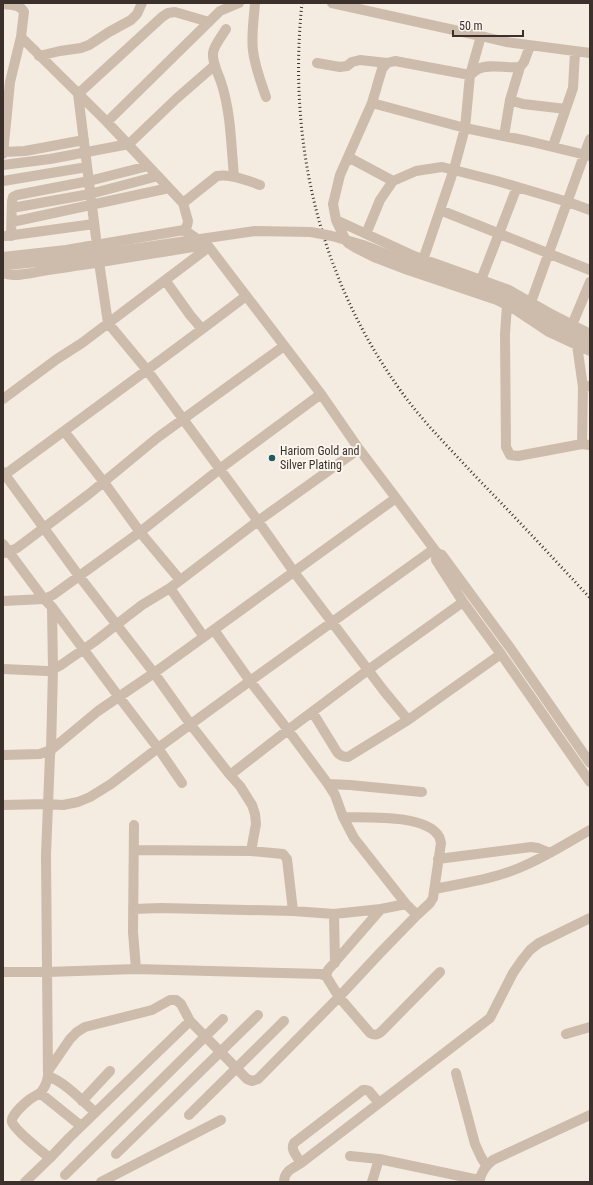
<svg xmlns="http://www.w3.org/2000/svg" width="593" height="1185" font-family="'Roboto Condensed',sans-serif">
  <style>
    .lines { fill: none; stroke-linecap: round; stroke-linejoin: round }
    .minor { stroke: #cdbbac; stroke-width: 10 }
    .rail { stroke: #3b302b; stroke-width: 3; stroke-dasharray: 1 3; stroke-linecap: butt }
    .minor-bridge { stroke: #cdbbac; stroke-width: 10 }
    .poi-dot { fill: #1f5a5e; stroke: #fbf5ee; stroke-width: 1.5 }
    .labels { text-anchor: middle; dominant-baseline: central; stroke-width: 4; stroke-linejoin: round; paint-order: stroke }
    .poi-label { font-size: 12px; fill: #3b302b; stroke: #fbf5ee; text-anchor: start }
  </style>
  <rect width="100%" height="100%" fill="#f4ebe1"/>
  <g class="lines">
    <path class="minor" d="M255,3C254,19 251,35 253,51C255,67 261,82 266,97
      M332,3L481,36L470,75L465,128L454,169L423,260
      M3,4C11,5 20,4 24,12L21,37L107,122L169,188L183,203L188,221L187,226L184,230
      M226,29C222,36 214,45 213,53C212,63 218,73 221,82C231,112 231,145 234,176
      M481,36L506,42L590,53
      M39,56L60,51L81,48L89,45L109,32L131,20L137,14L142,3
      M317,63L340,67L347,66L352,62L360,60L387,63
      M510,100L523,104L566,109
      M372,103L382,69L387,63L395,61L470,75C472,73 475,71 478,69C490,63 507,69 520,67L524,62L530,46
      M107,122L220,11L239,3
      M504,136L510,100L520,67
      M553,146L573,88L575,52
      M4,152L25,151L84,140
      M3,154L10,82L21,37
      M590,156L528,141L465,128L372,103L340,175L333,204L336,220L345,239L348,243L356,248L374,257L408,270L497,300L513,308L549,332L590,351
      M348,157L393,181L416,171L442,167L497,181L568,202L590,210
      M3,165L50,159L129,144L176,99L215,65
      M3,181L87,167
      M183,203L217,176C232,174 246,180 260,185
      M12,208L90,194L158,176
      M440,210L590,270
      M336,220L414,256L509,290L553,315L590,334
      M12,222L169,188
      M366,234L380,200L393,181
      M6,236L94,224
      M11,236L12,201L13,197L17,195L89,181L148,166
      M96,238L78,94L162,17L168,13L175,12L209,22
      M3,257L66,250L184,230L209,247L321,394L359,449L396,498L434,549L437,553L442,555L511,649L590,763
      M99,262L108,323L147,370L258,521L294,572L384,691L408,720
      M3,273C14,278 36,272 48,270C101,263 153,253 206,245
      M165,280L190,315L202,329
      M481,280L517,187
      M531,302L590,139
      M507,305L505,334L506,447L510,455L518,456L582,444
      M572,325L590,282
      M577,345L583,387
      M590,386L583,387L582,444L590,445
      M3,399L57,359L82,343L209,247
      M64,431L103,481L140,532L180,580
      M3,472L79,576L154,673L191,725L230,775L240,786L252,805L255,814L256,824L251,851
      M3,476C84,416 166,357 246,296
      M3,544L44,599L52,607L119,697L158,748L182,783
      M3,553L8,552L17,548L89,494L157,438L284,346
      M437,553L436,560L463,602L501,654L590,782
      M170,588L204,637
      M3,601L44,599L53,595L140,532L225,465L321,394
      M214,630L250,681L288,730L368,670L463,602
      M3,669L47,671L53,669L61,665L94,642L142,605L170,588L258,521L359,449
      M313,713L337,752C340,756 343,757 348,757L408,720L501,654
      M3,755L40,754L51,750L98,711L154,673L396,498
      M230,775L288,730L328,784L335,795L343,817L354,838L406,904L417,915
      M328,784L350,785L422,792
      M3,805L48,804L63,805L78,802L90,797L111,784L158,748L250,681L434,549
      M134,850L251,851L283,854L287,859L293,911
      M438,859L531,847L538,848L550,853
      M435,889C463,883 493,879 519,868C544,858 567,843 590,830
      M133,909L161,908L293,911L334,914L381,909L406,904
      M334,914L335,963
      M136,969L321,974L326,976L339,997L370,1033C375,1036 378,1035 382,1031L440,972
      M3,972H47L136,969L133,932L134,825
      M326,976L328,970L381,909
      M566,1034L590,1027
      M48,1071L70,1039L77,1032L85,1027L152,1010L170,1000H176L181,1004L190,1021L247,1079L252,1081L258,1079L339,997L380,953L417,915L430,903L433,898L441,843C440,840 440,837 438,835C423,814 367,818 343,817
      M456,1073L475,1144L481,1157L486,1165
      M48,1076C66,1083 81,1100 95,1112
      M40,1093L81,1126
      M82,1101L110,1071
      M189,1115L284,1021
      M116,1154L258,1015
      M350,1156L379,1159L479,1180
      M50,1158C42,1152 15,1130 12,1122C10,1116 25,1103 30,1099C33,1097 37,1095 40,1093C45,1088 47,1082 48,1076L46,855L50,755L51,750L53,669L52,607
      M301,1163C297,1156 290,1150 294,1143L363,1090H366L369,1091L379,1103
      M65,1175L223,1019
      M25,1182L50,1158L69,1138L190,1021
      M101,1182L221,1120
      M284,1182C284,1171 293,1168 301,1163L490,1018L513,973L522,960L530,950L539,943L590,918
      M372,1182L379,1159
      M479,1182C481,1172 485,1166 493,1160L590,1115"/>
    <path class="rail" d="M302,3C287,146 321,286 409,402C430,429 455,454 478,479C516,518 553,558 590,598"/>
    <path class="minor-bridge" d="M6,265L38,262L98,254L255,231L311,232L332,236L363,245L443,276L486,288L502,294L573,336L590,343"/>
  </g>
  <circle class="poi-dot" cx="272" cy="458" r="4"/>
  <g class="labels">
    <g class="poi-label">
      <text x="280" y="451">Hariom Gold and<tspan x="280" dy="14">Silver Plating</tspan></text>
    </g>
  </g>
  <rect width="593" height="1185" fill="none" stroke="#3b302b" stroke-width="8"/>
  <path d="M453 30v6h70v-6" fill="none" stroke="#3b302b" stroke-width="2"/>
  <text x="459" y="30" font-size="12" fill="#3b302b" stroke="#fbf5ee" stroke-width="3" paint-order="stroke">50 m</text>
</svg>
